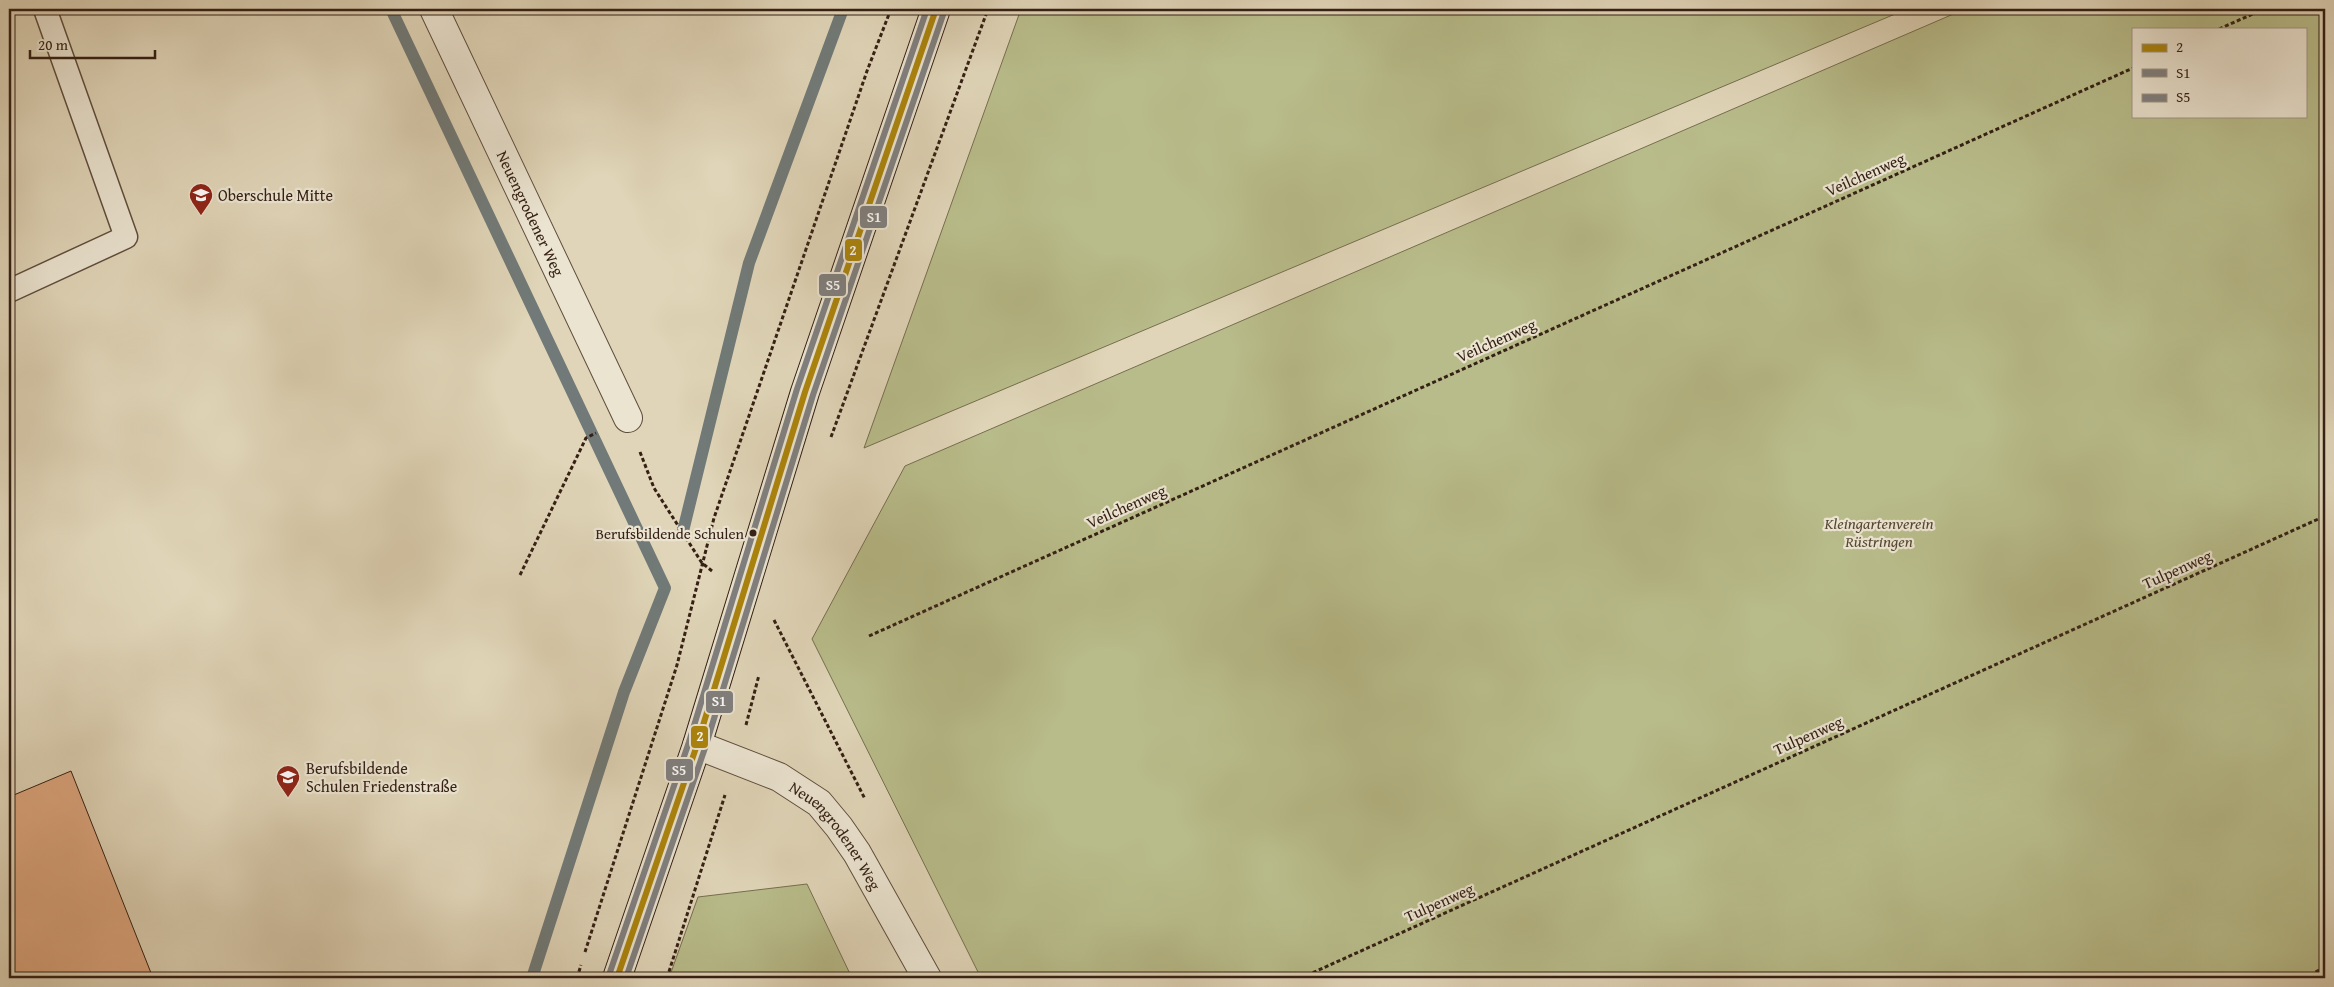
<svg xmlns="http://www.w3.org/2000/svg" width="2334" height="987" font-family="'Gentium Book Plus',serif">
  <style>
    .green { fill: #b8bc8a; stroke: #766e4f; fill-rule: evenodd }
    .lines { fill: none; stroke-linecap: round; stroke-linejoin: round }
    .stream { stroke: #717a78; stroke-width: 12 }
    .building { fill: #dea77f; stroke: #342014 }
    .lane-casing { stroke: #5f4d3d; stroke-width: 25 }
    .street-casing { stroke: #5f4d3d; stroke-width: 30 }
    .secondary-casing { stroke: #342014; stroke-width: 30 }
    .path { stroke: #342014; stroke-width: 3; stroke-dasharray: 4 2.5; stroke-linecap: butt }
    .lane { stroke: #ebe4d1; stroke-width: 22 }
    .street { stroke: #ebe4d1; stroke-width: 28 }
    .secondary { stroke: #ebe4d1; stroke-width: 28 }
    .bus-1-casing { stroke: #ebe4d1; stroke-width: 10 }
    .bus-2-casing { stroke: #ebe4d1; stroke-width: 10 }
    .bus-3-casing { stroke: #ebe4d1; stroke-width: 10 }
    .bus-1 { stroke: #ab840c; stroke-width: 6 }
    .bus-2 { stroke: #808080; stroke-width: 6 }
    .bus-3 { stroke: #808080; stroke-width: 6 }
    .bus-dot { fill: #342014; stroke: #ebe4d1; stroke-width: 2 }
    .labels { text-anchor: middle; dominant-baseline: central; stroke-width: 4.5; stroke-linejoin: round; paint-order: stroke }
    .bus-label { font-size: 15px; fill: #342014; stroke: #ebe4d1; text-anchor: end }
    .street-label { font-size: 16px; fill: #342014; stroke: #ebe4d1 }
    .poi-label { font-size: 16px; fill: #342014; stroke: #ebe4d1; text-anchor: start }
    .park-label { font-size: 16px; font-style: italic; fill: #554732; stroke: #ebe4d1 }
    .line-badge { stroke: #ebe4d1; stroke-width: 2 }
    .badge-label { font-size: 14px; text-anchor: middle; font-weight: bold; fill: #fff }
  </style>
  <rect width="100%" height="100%" fill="#e0d5b8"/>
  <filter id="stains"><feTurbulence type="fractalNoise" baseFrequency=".004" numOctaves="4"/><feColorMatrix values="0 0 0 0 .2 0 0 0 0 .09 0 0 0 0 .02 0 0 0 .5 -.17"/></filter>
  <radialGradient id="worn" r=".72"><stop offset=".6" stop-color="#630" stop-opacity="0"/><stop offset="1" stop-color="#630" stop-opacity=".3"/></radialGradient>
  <path class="green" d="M1021,9H1907L864,448Z
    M1965,9H2325V978H981L812,639L905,466ZM2133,29H2305V116H2133Z
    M807,884L852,978H669L698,897Z"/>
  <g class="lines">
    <path class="stream" d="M391,9L665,588L624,692L532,978
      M683,531L749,263L843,9"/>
  </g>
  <path class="building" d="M71,771L153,978H9V797Z"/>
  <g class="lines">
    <g class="lane-casing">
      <path id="lane" d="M9,291L126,237L45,9"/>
    </g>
    <g class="street-casing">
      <g id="street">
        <path id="s1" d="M434,9L628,418"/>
        <path id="s2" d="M697,745L779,777L819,803L839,827L857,853L927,978"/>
      </g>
    </g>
    <g class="secondary-casing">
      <path id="secondary" d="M617,978L697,745L805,392L936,9"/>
    </g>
    <path class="path" d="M2219,29L2264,9
      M831,437L988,9
      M640,452L654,488L702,563L712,571
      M520,575L586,438L596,433
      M774,620L865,799
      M869,636L2133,68
      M746,725L759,675
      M585,952L677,665L714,518L867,71L891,9
      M577,978L581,965
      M667,978L725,795
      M1301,978L2325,516
      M2304,978L2325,967"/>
    <use href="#lane" class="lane"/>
    <use href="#street" class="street"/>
    <use href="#secondary" class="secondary"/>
    <g class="bus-1-casing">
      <path id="bus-1" d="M617,978L697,745L805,392L936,9"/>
    </g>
    <g class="bus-2-casing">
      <path id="bus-2" d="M626,978L705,748L813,395L944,12"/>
    </g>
    <g class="bus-3-casing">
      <path id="bus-3" d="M609,975L689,742L797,389L927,9"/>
    </g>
    <use href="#bus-1" class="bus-1"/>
    <use href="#bus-2" class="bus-2"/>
    <use href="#bus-3" class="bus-3"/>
  </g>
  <defs>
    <g id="school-pin" transform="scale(1.25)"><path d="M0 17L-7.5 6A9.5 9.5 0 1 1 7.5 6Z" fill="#8f2418" stroke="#ebe4d1"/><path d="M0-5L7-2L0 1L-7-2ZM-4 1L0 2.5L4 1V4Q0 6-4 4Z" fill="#fff"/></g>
  </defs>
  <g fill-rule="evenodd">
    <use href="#school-pin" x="201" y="195"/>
    <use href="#school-pin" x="288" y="777"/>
  </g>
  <circle class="bus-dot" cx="753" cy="533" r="4.5"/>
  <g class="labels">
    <g class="bus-label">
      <text x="744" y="533">Berufsbildende Schulen</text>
    </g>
    <g class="street-label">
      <text transform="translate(1865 174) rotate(-24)">Veilchenweg</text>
      <text stroke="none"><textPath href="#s1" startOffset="226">Neuengrodener Weg</textPath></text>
      <text transform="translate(1496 340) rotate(-24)">Veilchenweg</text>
      <text transform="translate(1126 506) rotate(-24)">Veilchenweg</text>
      <text transform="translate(2177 569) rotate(-24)">Tulpenweg</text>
      <text transform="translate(1808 735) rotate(-24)">Tulpenweg</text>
      <text stroke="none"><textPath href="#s2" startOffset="171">Neuengrodener Weg</textPath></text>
      <text transform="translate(1439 902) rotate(-24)">Tulpenweg</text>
    </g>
    <g class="poi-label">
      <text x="218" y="195">Oberschule Mitte</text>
      <text x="306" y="768">Berufsbildende<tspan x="306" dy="18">Schulen Friedenstraße</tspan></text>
    </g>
    <g class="park-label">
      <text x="1879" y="523">Kleingartenverein<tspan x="1879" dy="18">Rüstringen</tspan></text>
    </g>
  </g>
  <g class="line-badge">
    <rect x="859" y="205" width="29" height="24" rx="5" fill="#808080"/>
    <rect x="844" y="238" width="19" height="24" rx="5" fill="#ab840c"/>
    <rect x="818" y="273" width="29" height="24" rx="5" fill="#808080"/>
    <rect x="705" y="690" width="29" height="24" rx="5" fill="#808080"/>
    <rect x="690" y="725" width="19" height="24" rx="5" fill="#ab840c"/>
    <rect x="665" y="758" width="29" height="24" rx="5" fill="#808080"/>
  </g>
  <g class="badge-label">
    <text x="874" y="222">S1</text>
    <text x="853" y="255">2</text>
    <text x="833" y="290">S5</text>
    <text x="719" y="706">S1</text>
    <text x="700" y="741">2</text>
    <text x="679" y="775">S5</text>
  </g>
  <rect width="2334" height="987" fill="none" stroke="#e0d5b8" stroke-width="30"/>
  <rect x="10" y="10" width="2314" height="967" fill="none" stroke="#342014" stroke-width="2.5"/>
  <rect x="15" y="15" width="2304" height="957" fill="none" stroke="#342014"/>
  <rect x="2132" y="28" width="175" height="90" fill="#ebe4d1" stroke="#a29685"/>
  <rect x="2142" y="44" width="25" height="8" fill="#ab840c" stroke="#a29685"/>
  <text x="2176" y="52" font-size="15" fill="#342014">2</text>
  <rect x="2142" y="69" width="25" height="8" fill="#808080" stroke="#a29685"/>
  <text x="2176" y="78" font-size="15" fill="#342014">S1</text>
  <rect x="2142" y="94" width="25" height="8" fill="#808080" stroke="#a29685"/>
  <text x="2176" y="102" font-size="15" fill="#342014">S5</text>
  <path d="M30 50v8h125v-8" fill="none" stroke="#342014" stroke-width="2.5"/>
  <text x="38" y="50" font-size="15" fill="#342014" stroke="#ebe4d1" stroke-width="4" paint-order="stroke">20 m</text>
  <rect width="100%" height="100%" filter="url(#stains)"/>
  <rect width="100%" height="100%" fill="url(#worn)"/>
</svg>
